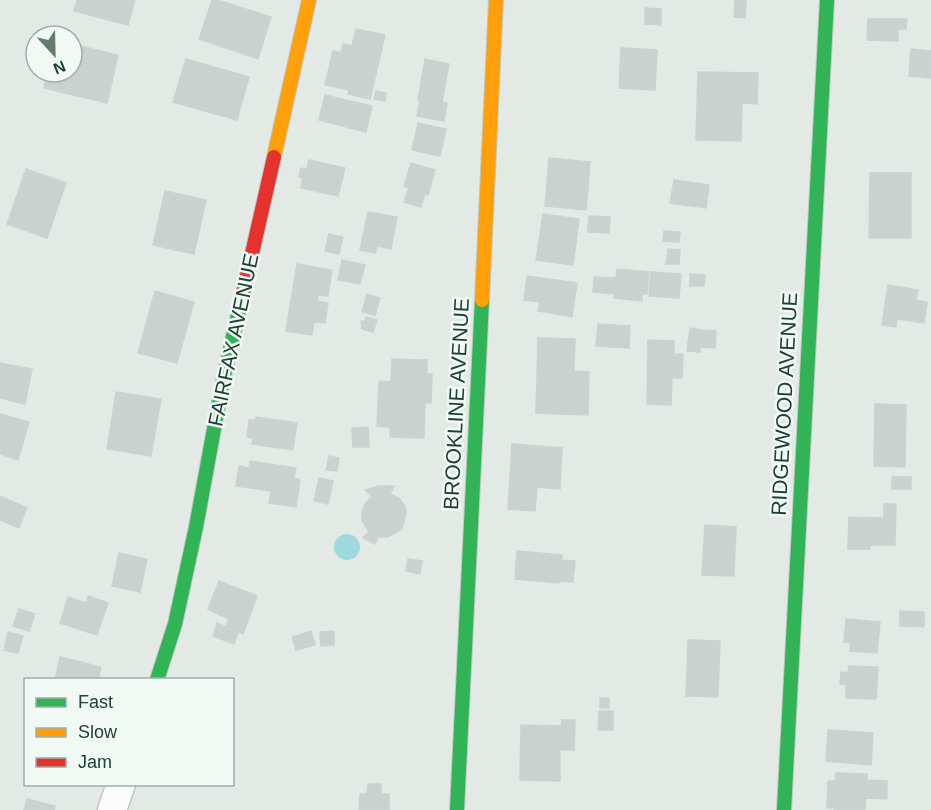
<svg xmlns="http://www.w3.org/2000/svg" width="931" height="810" font-family="Arial,sans-serif">
  <style>
    .water { fill: #9fd9dd }
    .building { fill: #cad1ce; stroke: #ccd3cf; stroke-width: 1.5 }
    .lines { fill: none; stroke-linecap: round; stroke-linejoin: round }
    .street-casing { stroke: #c0c7c3; stroke-width: 31 }
    .fast-casing { stroke: #bec8c3; stroke-width: 16 }
    .slow-casing { stroke: #bec8c3; stroke-width: 16 }
    .jam-casing { stroke: #bec8c3; stroke-width: 16 }
    .street { stroke: #fbfcfb; stroke-width: 28 }
    .fast { stroke: #30b455; stroke-width: 14 }
    .slow { stroke: #ff9f0a; stroke-width: 14 }
    .jam { stroke: #e5322d; stroke-width: 14 }
    .labels { text-anchor: middle; dominant-baseline: central; stroke-width: 5; stroke-linejoin: round; paint-order: stroke }
    .street-label { font-size: 21px; fill: #1f4034; stroke: #f1f9f5 }
  </style>
  <rect width="100%" height="100%" fill="#e3eae6"/>
  <path class="water" d="M334 547a13 13 0 1 1 26 0a13 13 0 1 1-26 0Z"/>
  <path class="building" d="M77,0H135L128,25L74,11Z
    M212,0H218L271,17L258,59L199,39Z
    M735,0H746L745,18L734,17Z
    M645,8L661,9V25L645,24Z
    M868,19H907L906,29H898V41L867,40Z
    M356,29L385,35L370,99L348,94L349,90L325,85L333,51L341,53L343,44L352,46Z
    M72,44L118,55L107,103L44,88L48,72H72Z
    M621,48L657,50L655,90L619,88Z
    M911,49L931,51V78L909,76Z
    M186,59L249,77L237,120L173,102Z
    M425,59L449,64L442,102L447,103L444,121L417,116L420,100H418Z
    M698,72L758,73L757,104L742,103L741,141L696,140Z
    M376,91L386,93L385,101L374,99Z
    M325,95L372,106L366,132L319,120Z
    M418,123L446,129L440,156L412,150Z
    M549,158L590,162L586,210L545,206Z
    M309,160L345,168L338,196L301,188L303,178L299,177L301,168L307,169Z
    M411,163L435,170L428,195L425,194L421,207L404,202L409,188L404,186Z
    M26,169L66,183L47,238L7,224Z
    M870,173H911V238H869Z
    M674,180L709,185L706,208L670,203Z
    M165,191L206,200L194,254L153,245Z
    M368,212L397,217L391,249L377,246L375,253L360,250Z
    M543,214L579,219L573,265L536,260Z
    M589,216L610,217L609,233L588,232Z
    M664,231L680,232L679,242L663,241Z
    M329,234L343,237L339,254L325,251Z
    M668,249L680,250L679,264H666Z
    M342,260L365,265L360,284L338,280Z
    M297,264L332,270L328,296L318,295L317,301L328,303L325,323L314,322L312,335L286,331Z
    M617,269L649,272L647,294H642V301L614,298L615,294L593,292L594,277L616,278Z
    M651,272L681,274L679,298L649,296Z
    M690,274L705,275L704,286H690Z
    M527,276L577,283L572,317L538,311L540,302L524,300Z
    M888,285L918,290L916,300L927,302L924,323L897,319L896,327L882,325Z
    M155,291L194,302L177,363L138,353Z
    M367,294L380,298L375,315L362,312Z
    M366,317L377,320L373,332L362,329L361,321L364,322Z
    M598,324L630,326L629,348L596,346Z
    M690,328L702,330L700,352L687,351Z
    M702,330L716,331L715,348L701,347Z
    M538,338L575,339L574,371L589,372L588,415L536,413Z
    M648,340L674,341V354H683L682,378H672L671,405L647,404Z
    M392,359L427,360V374H432L431,403H425L424,438L390,437V427L377,426L379,381L391,382Z
    M0,363L32,369L25,404L0,398Z
    M116,392L161,399L151,456L107,449Z
    M875,404L906,405L905,467L874,466Z
    M0,414L29,422L18,460L0,454Z
    M256,417L297,423L293,450L252,444L253,438L247,437L249,420H256Z
    M368,427L369,447H353L352,428Z
    M512,444L562,448L560,489L537,487L535,511L508,509Z
    M329,456L339,458L337,471L326,470Z
    M250,461L296,468L294,478L300,480L296,507L269,503L271,491L236,486L239,466L249,468Z
    M892,477H911V489H892Z
    M319,478L333,481L331,491L317,488Z
    M379,486H394L390,494L399,498L405,506L406,514L402,529L388,537H378L375,544L363,538L369,532L362,520V512L365,504L372,496L365,490Z
    M317,488L331,491L328,504L314,501Z
    M0,496L27,508L19,528L0,520Z
    M884,504H896L895,545H870V549H848L849,517L884,518Z
    M705,525L736,527L734,576L702,575Z
    M517,551L562,555L559,583L515,579Z
    M119,553L147,559L140,592L112,586Z
    M408,559L422,561L420,574L406,571Z
    M561,560L575,561L573,582L559,581Z
    M219,581L257,596L243,634L226,627L229,619L208,609Z
    M88,596L108,603L97,635L60,623L68,597L86,603Z
    M19,609L35,614L29,631L13,626Z
    M900,611L924,612V627L900,626Z
    M846,619L880,622L877,653L850,651L851,643L844,642Z
    M217,623L238,632L234,644L213,636Z
    M311,631L315,645L296,650L292,637Z
    M334,631V645L321,646L320,632Z
    M8,632L23,636L18,653L4,650Z
    M688,640L720,641L718,697L686,696Z
    M60,657L101,667L98,680H55Z
    M849,666L878,667L876,699L846,698V684H840L841,672L848,673Z
    M600,698H609V708H600Z
    M599,711H613V730H598Z
    M562,720H575L574,750H560V781L520,780L521,725L561,726Z
    M828,730L873,733L871,765L826,761Z
    M836,773L867,774V780L887,781V799L866,798L865,810H834V808H827L828,781H835Z
    M368,784H381V794H389V810H359L360,794H367Z
    M27,799L55,806L54,810H24Z"/>
  <g class="lines">
    <g class="street-casing">
      <path id="street" d="M112,810L121,784"/>
    </g>
    <g class="fast-casing">
      <path id="fast" d="M157,680L175,624L196,527L223,380L243,293
        M457,810L482,300
        M784,810L827,0"/>
    </g>
    <g class="slow-casing">
      <path id="slow" d="M274,157L309,0
        M482,300L496,0"/>
    </g>
    <g class="jam-casing">
      <path id="jam" d="M243,293L274,157"/>
    </g>
    <use href="#street" class="street"/>
    <use href="#fast" class="fast"/>
    <use href="#slow" class="slow"/>
    <use href="#jam" class="jam"/>
  </g>
  <g class="labels">
    <g class="street-label">
      <text transform="translate(233 340) rotate(-78)">FAIRFAX AVENUE</text>
      <text transform="translate(456 404) rotate(-87)">BROOKLINE AVENUE</text>
      <text transform="translate(784 404) rotate(-87)">RIDGEWOOD AVENUE</text>
    </g>
  </g>
  <rect x="24" y="678" width="210" height="108" fill="#f1f9f5" stroke="#9dafa8" stroke-width="1.5"/>
  <rect x="36" y="698" width="30" height="9" fill="#30b455" stroke="#9dafa8" stroke-width="1.5"/>
  <text x="78" y="708" font-size="18" fill="#1f4034">Fast</text>
  <rect x="36" y="728" width="30" height="9" fill="#ff9f0a" stroke="#9dafa8" stroke-width="1.5"/>
  <text x="78" y="738" font-size="18" fill="#1f4034">Slow</text>
  <rect x="36" y="758" width="30" height="9" fill="#e5322d" stroke="#9dafa8" stroke-width="1.5"/>
  <text x="78" y="768" font-size="18" fill="#1f4034">Jam</text>
  <g transform="translate(54 54) rotate(158)"><circle r="28" fill="#f1f9f5" stroke="#9dafa8" stroke-width="1.5"/>
  <path d="M0-4.5L10 22L0 15L-10 22Z" fill="#647c72"/>
  <text y="-9" font-size="16" font-weight="bold" text-anchor="middle" fill="#1f4034">N</text>
  </g>
</svg>
